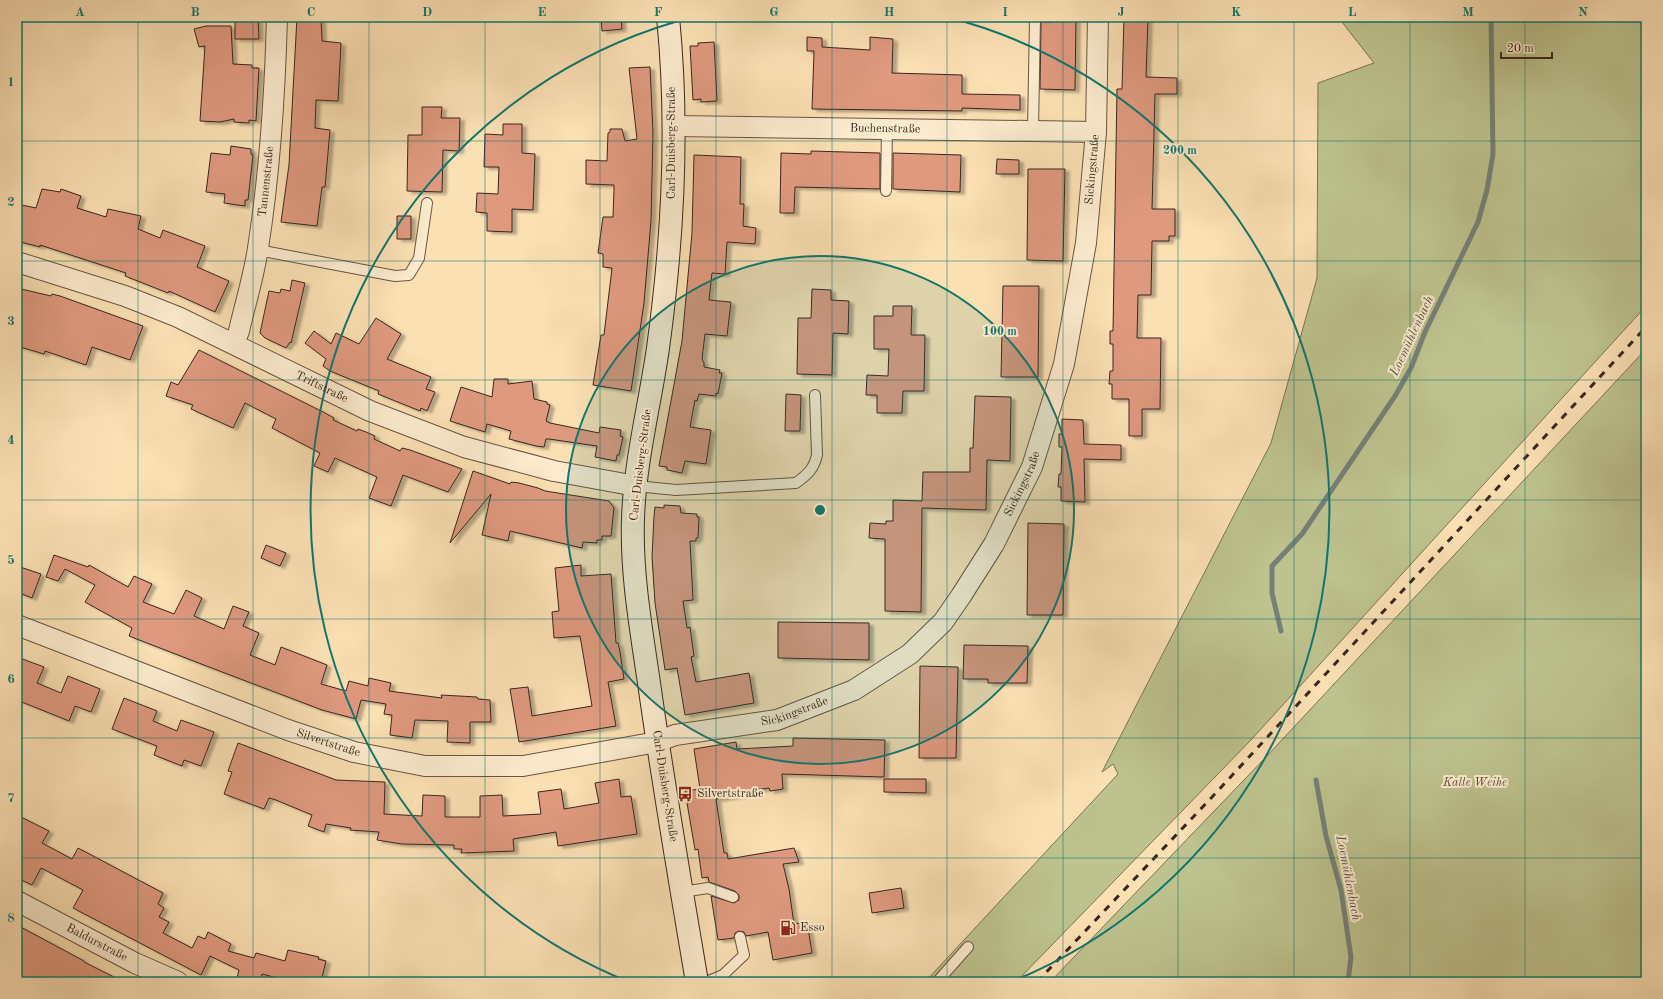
<svg xmlns="http://www.w3.org/2000/svg" width="1663" height="999" font-family="'Old Standard TT',serif">
  <style>
    .green { fill: #bdc28e; stroke: #7b7456 }
    .lines { fill: none; stroke-linecap: round; stroke-linejoin: round }
    .stream { stroke: #768077; stroke-width: 5 }
    .building { fill: #df997f; stroke: #39261e; filter: url(#shadow) }
    .service-casing { stroke: #6a5444; stroke-width: 12 }
    .minor-casing { stroke: #6a5444; stroke-width: 22 }
    .secondary-casing { stroke: #39261e; stroke-width: 24 }
    .service { stroke: #fcebce; stroke-width: 10 }
    .minor { stroke: #fcebce; stroke-width: 20 }
    .secondary { stroke: #fcebce; stroke-width: 22 }
    .rail { stroke: #39261e; stroke-width: 3; stroke-dasharray: 7 7; stroke-linecap: butt }
    .grid { fill: none; stroke: #0f766e; stroke-width: 1; stroke-opacity: 0.55 }
    .ring { fill: none; stroke: #0f766e; stroke-width: 2 }
    .labels { text-anchor: middle; dominant-baseline: central; stroke-width: 4; stroke-linejoin: round; paint-order: stroke }
    .street-label { font-size: 12px; fill: #39261e; stroke: #fcebce }
    .park-label { font-size: 12px; font-style: italic; fill: #5a4d3a; stroke: #fcebce }
    .poi-label { font-size: 12px; fill: #39261e; stroke: #fcebce; text-anchor: start }
    .water-label { font-size: 13px; font-style: italic; fill: #58534a; stroke: #fcebce }
    .centre { fill: #0f766e; stroke: #fcebce; stroke-width: 2 }
    .ring-label { font-size: 12px; text-anchor: middle; font-weight: bold; fill: #0f766e; stroke: #fcebce; stroke-width: 4; stroke-linejoin: round; paint-order: stroke }
    .neatline { fill: none; stroke: #0f766e; stroke-width: 1.5 }
    .grid-label { font-size: 13px; text-anchor: middle; font-weight: bold; fill: #0f766e }
  </style>
  <defs>
    <filter id="shadow"><feDropShadow dx="4.5" dy="2.5" stdDeviation="1" flood-color="#0004"/></filter>
  </defs>
  <rect width="100%" height="100%" fill="#fbe0b4"/>
  <filter id="stains"><feTurbulence type="fractalNoise" baseFrequency=".005" numOctaves="4"/><feColorMatrix values="0 0 0 0 .2 0 0 0 0 .09 0 0 0 0 .02 0 0 0 .5 -.17"/></filter>
  <radialGradient id="worn" r=".72"><stop offset=".6" stop-color="#630" stop-opacity="0"/><stop offset="1" stop-color="#630" stop-opacity=".3"/></radialGradient>
  <path class="green" d="M1338,17H1646V306L1250,741L1016,982H925L1118,774L1113,764L1102,772L1271,443L1317,278L1318,83L1374,63Z
    M1646,349V982H1050L1266,757Z"/>
  <g class="lines">
    <path class="stream" d="M1281,631L1272,593V566L1302,534L1395,396L1411,368L1425,332L1478,222L1487,190L1493,154L1491,17
      M1316,780L1326,836L1341,890L1351,957L1348,982"/>
  </g>
  <path class="building" d="M235,17H258L259,39H235Z
    M297,17H321L322,41L341,43L338,101L316,100L315,128L330,130L325,187H322L317,226L281,222L289,165Z
    M601,17H621L622,29L602,31Z
    M1052,17H1076L1075,90L1040,89L1041,22H1052Z
    M1124,17H1148L1146,77L1177,78V94H1155L1152,209H1175V236H1169V241H1152L1151,295H1138L1137,338H1161L1160,409H1142V436H1129V399H1112V384H1109L1110,371H1113V344H1110V331H1113L1117,89H1122Z
    M206,26H231L233,64L252,65V68H259L256,121L249,120V123L234,122V119L220,122L200,121L205,46L199,47L194,29Z
    M807,37L822,38V47L870,50V37L893,39L892,73L962,75V94L1020,95V110L962,108V111L812,109L814,51H807Z
    M714,42L717,101L701,102V99L693,100L690,46H698V43Z
    M650,67L653,133L651,221L644,303L631,391L593,385L601,335H604L612,268L603,267V254L598,253L603,217H613L614,189V185L586,184V160L607,161L608,133L610,132V129H622L625,141L637,139L629,68Z
    M422,107H442L441,118H460L459,151L443,150L442,192L407,191L408,135H422Z
    M503,124H522V153L535,154L533,210L512,209V232L487,231V213L476,212L477,193L498,194L499,167H484L485,134L503,135Z
    M231,146L251,149V154L253,155L248,200H245V206L224,203L225,194L206,192L211,153L230,155Z
    M811,151L880,153V189L795,187L794,213H780L781,153L811,154Z
    M893,153L961,155L960,192L893,189Z
    M694,155L741,157L740,204H744L743,226L756,228L755,244L727,242L725,274L712,273L709,300L731,302L727,336L705,334L702,359L704,363V367L720,370L719,373H722L718,394L716,393V396L699,394L697,401L695,400L690,427L711,430L706,464L685,461L682,473L667,470V467L659,466L682,341L692,233Z
    M997,159L1019,160V174H996Z
    M1028,169H1065L1063,261L1027,260Z
    M42,189L60,192L61,189L81,196L77,208L106,217L108,209L141,216L138,229L160,238L163,230L205,246L197,267L229,281L215,312L169,291L168,293L125,276L126,273L40,245V247L17,241V204L36,208Z
    M397,216H411V239H397Z
    M292,280L305,283L291,343L290,342L286,348L265,338L260,333L269,291L280,293L281,289L290,291Z
    M1003,286H1039L1038,377H1001Z
    M17,288L51,296L52,294L60,296L143,326L130,360L92,347L86,365L45,351L44,354L17,346Z
    M812,289L831,290V300L849,301L848,334L833,333L832,375L797,374L798,318H811Z
    M893,306H912L911,335H925L924,391H903L902,413H877V395H866L867,375L888,376L889,349H874V316H893Z
    M376,318L401,334L387,359L431,377L426,389L435,392L427,411L421,408L420,411L378,394L379,391L330,371L323,366L326,359L305,343L314,331L331,344L336,333L359,344Z
    M199,350L325,413L334,418L333,420L357,431L358,429L366,432L375,436L374,439L400,451L402,448L410,450L462,469L448,492L403,475L391,506L369,498L377,477L335,458L328,472L314,466L320,453L272,428L276,419L245,403L233,428L191,409L193,405L166,396L171,382L178,385Z
    M494,379H508V384L532,381L534,399L547,402V404L550,405L546,421L550,423L599,433L600,427L621,430L620,436L623,437L619,455H617L616,461L595,457L597,446L549,439H546L544,447L536,446L509,439L511,431L487,424L485,432L450,421L461,387L492,397Z
    M786,394L801,395L800,431H785Z
    M975,396L1011,397L1010,461L987,460L986,510L922,508L921,612L885,611V539L869,538L870,523L886,524V521H893V500L922,501L923,472H970V448H973Z
    M1062,419L1083,420L1084,444L1121,445V460L1084,459L1085,502L1061,501V487H1058L1059,474H1061L1062,447H1059V434H1062Z
    M473,471L510,484L511,482L519,483L538,488L545,491L609,501L614,508L611,536H602V540H597V543L583,542L582,548L510,531L508,541L482,535L491,494L450,543Z
    M664,505L680,506L681,513L697,514V517H699L698,538H696V541H690L693,600L683,601L687,628L690,627L694,656L691,657L696,682L749,673L754,703L685,715L677,668L665,670L655,603L652,557L654,516L655,507L664,508Z
    M1028,523L1064,524L1063,615H1027Z
    M266,545L286,553L280,566L261,558Z
    M54,555L88,567L89,565L128,587L134,576L152,584L143,602L174,614L186,590L202,598L194,616L224,629L233,606L249,612L243,626L259,633L250,655L275,665L281,647L327,665L321,684L346,691L349,681L368,686L369,678L391,683L389,691L442,698L441,695L477,697L478,699L490,700L491,722H470V743L447,742L448,721L415,720L412,738L390,735L392,715L384,714L386,704L361,700L356,719L322,710L209,667L129,636L132,628L85,602L95,585L65,569L58,581L46,577Z
    M581,565V576L611,574L616,643H618L620,652L624,679L608,682L616,726L519,742L510,689L528,687L532,716L592,706L580,636L554,638L552,612L559,611L555,568Z
    M17,566L41,574L32,598L17,592Z
    M778,622L869,623V660L778,658Z
    M964,645L1028,646L1027,683H988V679H963Z
    M17,657L44,667L37,683L61,693L68,676L100,689L91,712L75,706L69,721L17,700Z
    M920,666L958,667L956,758H919Z
    M124,698L157,711L153,721L177,731L181,720L214,732L201,766L184,760L182,766L154,755L157,746L112,729Z
    M793,738L885,740L884,777L782,774L783,789L770,791L769,788L742,792V795L716,799L724,853H727L728,859L794,848L799,862L783,864L789,889L794,924L807,922L812,953L773,960L768,932L746,936L744,932L739,931L735,933L734,938L718,940L711,896L734,903L739,900V895L735,891L709,882L708,877L702,878L698,849L695,850L685,791L700,789L694,749L736,742L737,749L793,746Z
    M238,743L336,780L385,782L384,814L422,816L423,795L445,796V817H480V796L502,795L503,816L541,814L538,792L561,789L564,809L599,803L595,783L619,779L621,797L631,796L637,834L558,846L556,832L513,839L514,851L461,853L462,849H454V845L402,844L377,840L379,832L350,830L351,828L326,824L324,832L308,826L312,815L276,800L269,798L264,809L224,794L232,772L228,771Z
    M884,779H926V793L884,792Z
    M17,815L49,831L42,843L72,859L78,848L163,893L158,904L164,908L159,917L169,922L163,933L192,948L198,936L205,939L208,932L231,944L228,951L254,958L256,953L285,961L288,950L319,957L318,959L326,961L321,982H292L262,974L260,982H236L239,970L210,956L201,975L73,908L83,890L47,871L41,868L32,885L17,878Z
    M901,888L904,908L872,913L869,893Z
    M17,925L84,961V962L124,982H17Z"/>
  <g class="lines">
    <g class="service-casing">
      <path id="service" d="M1033,131L1035,17
        M886,191L887,129
        M258,250L395,276L409,275L419,258L427,203
        M636,486L676,490L796,483C807,475 814,469 817,455L815,395
        M682,892L708,888L733,897
        M706,982L723,975L744,955L740,937
        M937,982L968,947"/>
    </g>
    <g class="minor-casing">
      <g id="minor">
        <path id="s1" d="M674,126L1096,132"/>
        <path id="s2" d="M17,262L125,296L178,317L370,411L464,447L554,471L636,486"/>
        <path id="s3" d="M234,344L239,331C245,304 254,276 258,248C270,171 275,95 277,17"/>
        <path id="s4" d="M17,625L288,730L354,752L425,766H523L657,742L675,735L777,720L854,690L910,654L943,622L961,596L994,544L1032,467L1064,364L1086,243L1096,132L1098,17"/>
        <path id="s5" d="M17,901L135,963L178,982"/>
      </g>
    </g>
    <g class="secondary-casing">
      <g id="secondary">
        <path id="s6" d="M668,17C679,127 673,239 658,348C650,404 635,461 633,518C631,573 641,628 649,683C663,783 680,882 697,982"/>
      </g>
    </g>
    <use href="#service" class="service"/>
    <use href="#minor" class="minor"/>
    <use href="#secondary" class="secondary"/>
    <path class="rail" d="M1037,982L1213,796L1646,327"/>
  </g>
  <path class="grid" d="M138,17V982M253,17V982M369,17V982M485,17V982M600,17V982M716,17V982M832,17V982M947,17V982M1063,17V982M1178,17V982M1294,17V982M1410,17V982M1525,17V982M17,141H1646M17,261H1646M17,380H1646M17,500H1646M17,619H1646M17,738H1646M17,858H1646"/>
  <circle cx="820" cy="510" r="254" fill="#0f766e" fill-opacity=".12"/>
  <g class="ring">
    <circle cx="820" cy="510" r="254"/>
    <path d="M629 982A509 509 0 0 1 693 17M947 17A509 509 0 0 1 1011 982"/>
  </g>
  <defs>
    <g id="bus-bare" transform="scale(1.2)"><path d="M-5-6H5V4H4V6H2V4H-2V6H-4V4H-5ZM-3.5-4V0h7V-4ZM-3.5 1.2v1.5H-2V1.2ZM2 1.2v1.5H3.5V1.2Z" fill="#8f2418" stroke="#fcebce" stroke-width="2.5" paint-order="stroke"/></g>
    <g id="fuel-bare" transform="scale(1.2)"><path d="M-5.5-6h7V0h2V4h1.3V-2.5L3-4.5l.8-.8L6-3V5H2.5V1h-1V6h-7ZM-4.2-4.7v3.2H.2V-4.7Z" fill="#8f2418" stroke="#fcebce" stroke-width="2.5" paint-order="stroke"/></g>
  </defs>
  <g fill-rule="evenodd">
    <use href="#bus-bare" x="685" y="794"/>
    <use href="#fuel-bare" x="788" y="928"/>
  </g>
  <g class="labels">
    <g class="street-label">
      <text stroke="none"><textPath href="#s1" startOffset="211">Buchenstraße</textPath></text>
      <text transform="translate(672 143) rotate(-90)">Carl-Duisberg-Straße</text>
      <text stroke="none"><textPath href="#s4" startOffset="1468">Sickingstraße</textPath></text>
      <text stroke="none"><textPath href="#s3" startOffset="166">Tannenstraße</textPath></text>
      <text stroke="none"><textPath href="#s2" startOffset="330">Triftstraße</textPath></text>
      <text transform="translate(641 465) rotate(-83)">Carl-Duisberg-Straße</text>
      <text stroke="none"><textPath href="#s4" startOffset="1144">Sickingstraße</textPath></text>
      <text stroke="none"><textPath href="#s4" startOffset="808">Sickingstraße</textPath></text>
      <text stroke="none"><textPath href="#s4" startOffset="333">Silvertstraße</textPath></text>
      <text stroke="none"><textPath href="#s6" startOffset="774">Carl-Duisberg-Straße</textPath></text>
      <text stroke="none"><textPath href="#s5" startOffset="90">Baldurstraße</textPath></text>
    </g>
    <g class="park-label">
      <text x="1475" y="783">Kalte Weihe</text>
    </g>
    <g class="poi-label">
      <text x="697" y="794">Silvertstraße</text>
      <text x="800" y="928">Esso</text>
    </g>
    <g class="water-label">
      <text transform="translate(1412 336) rotate(-65)">Loemühlenbach</text>
      <text transform="translate(1348 878) rotate(79)">Loemühlenbach</text>
    </g>
  </g>
  <circle cx="820" cy="510" r="6" class="centre"/>
  <g class="ring-label">
    <text x="1180" y="154">200 m</text>
    <text x="1000" y="335">100 m</text>
  </g>
  <rect width="1663" height="999" fill="none" stroke="#fbe0b4" stroke-width="44"/>
  <path d="M1501 52v6h51v-6" fill="none" stroke="#39261e" stroke-width="2"/>
  <text x="1507" y="52" font-size="12" fill="#39261e" stroke="#fcebce" stroke-width="3" paint-order="stroke">20 m</text>
  <rect x="22" y="22" width="1619" height="955" class="neatline"/>
  <g class="grid-label">
    <text x="80" y="16">A</text>
    <text x="195" y="16">B</text>
    <text x="311" y="16">C</text>
    <text x="427" y="16">D</text>
    <text x="542" y="16">E</text>
    <text x="658" y="16">F</text>
    <text x="774" y="16">G</text>
    <text x="889" y="16">H</text>
    <text x="1005" y="16">I</text>
    <text x="1121" y="16">J</text>
    <text x="1236" y="16">K</text>
    <text x="1352" y="16">L</text>
    <text x="1468" y="16">M</text>
    <text x="1583" y="16">N</text>
    <text x="11" y="86">1</text>
    <text x="11" y="206">2</text>
    <text x="11" y="325">3</text>
    <text x="11" y="444">4</text>
    <text x="11" y="564">5</text>
    <text x="11" y="683">6</text>
    <text x="11" y="802">7</text>
    <text x="11" y="922">8</text>
  </g>
  <rect width="100%" height="100%" filter="url(#stains)"/>
  <rect width="100%" height="100%" fill="url(#worn)"/>
</svg>
